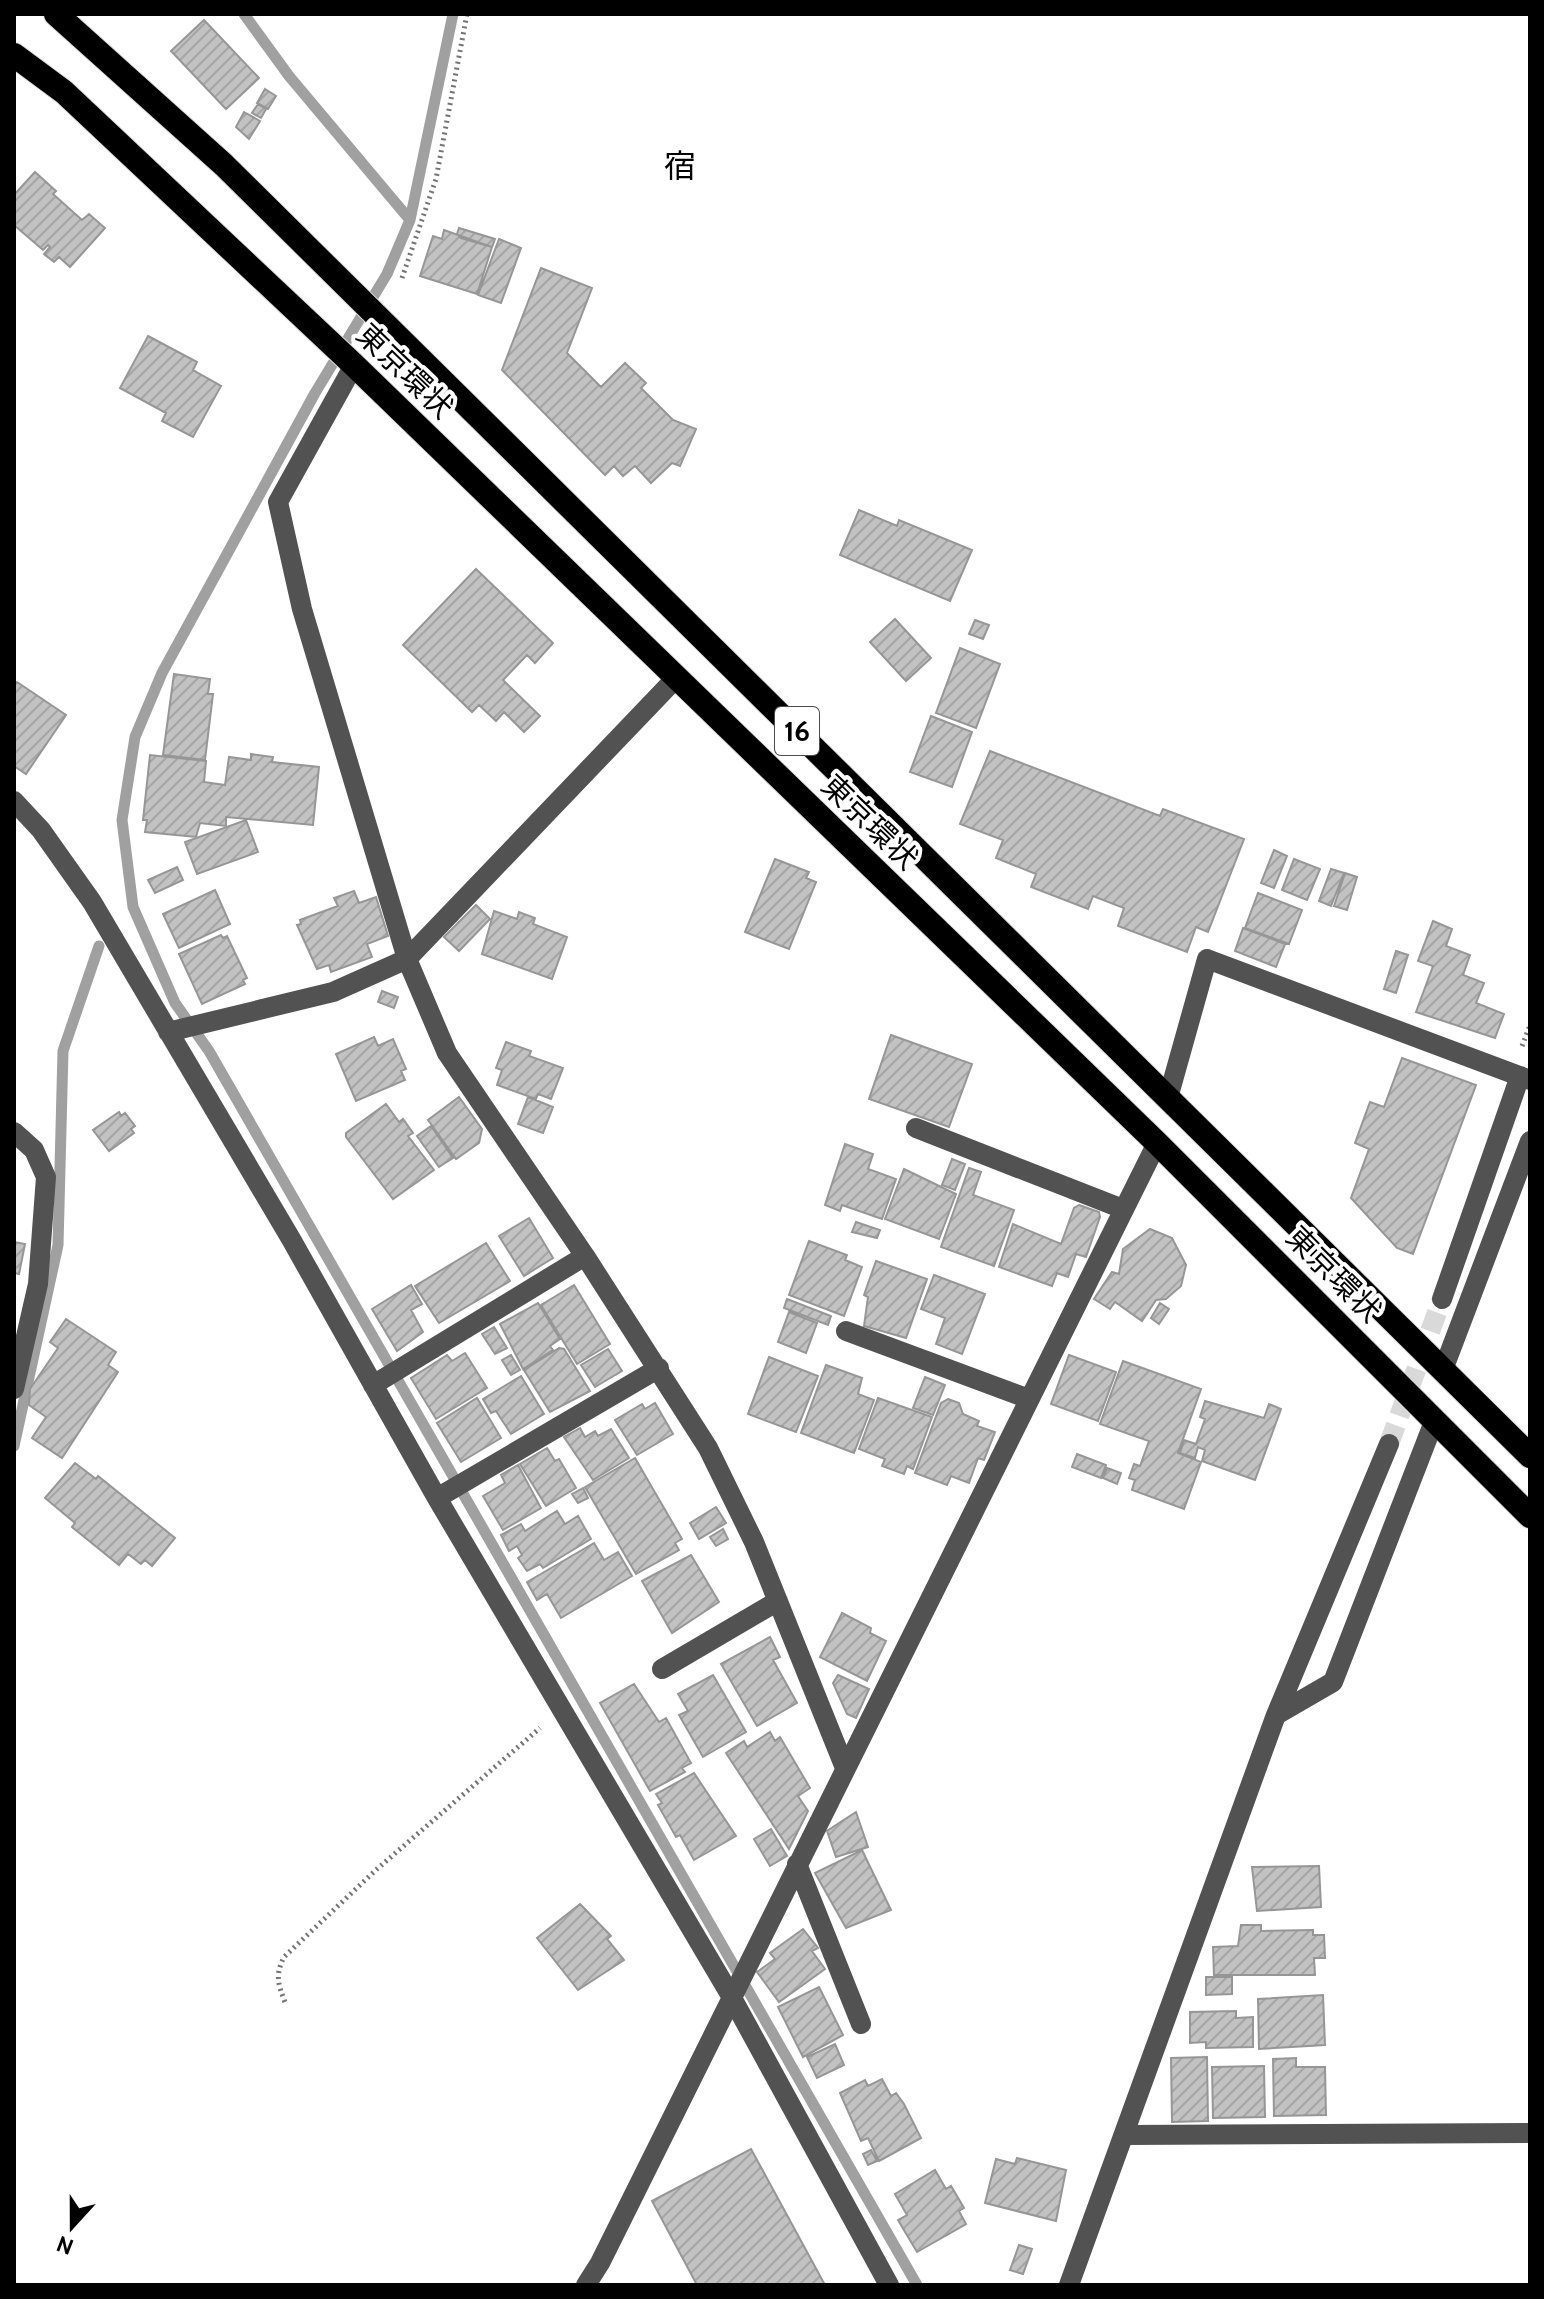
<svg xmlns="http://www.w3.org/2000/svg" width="1544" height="2299" font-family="Cabin,'Noto Sans JP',sans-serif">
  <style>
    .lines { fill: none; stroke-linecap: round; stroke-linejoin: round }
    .stream { stroke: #a0a0a0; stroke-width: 11 }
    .building { fill: url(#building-hatch); stroke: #969696; stroke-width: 2 }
    .minor-tunnel { stroke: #d9d9d9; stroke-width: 20; stroke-dasharray: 20 10; stroke-linecap: butt }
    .highway-casing { stroke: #dbdbdb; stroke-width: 26 }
    .path { stroke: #747474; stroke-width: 5; stroke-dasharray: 2 4; stroke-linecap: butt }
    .minor { stroke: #525252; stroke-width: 20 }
    .highway { stroke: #000; stroke-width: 24 }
    .labels { text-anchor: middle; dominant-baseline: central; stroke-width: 8; stroke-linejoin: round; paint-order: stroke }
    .shield { fill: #fff; stroke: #4c4c4c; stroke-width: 2 }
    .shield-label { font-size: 28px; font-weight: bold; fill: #000 }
    .street-label { font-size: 30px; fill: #000; stroke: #fff }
    .neighbourhood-label { font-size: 32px; fill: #000; stroke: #fff }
  </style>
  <defs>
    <pattern id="building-hatch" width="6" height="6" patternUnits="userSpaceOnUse" patternTransform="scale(2)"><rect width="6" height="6" fill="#c2c2c2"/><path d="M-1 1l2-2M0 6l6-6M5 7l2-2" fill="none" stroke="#a5a5a5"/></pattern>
  </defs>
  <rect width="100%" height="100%" fill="#fff"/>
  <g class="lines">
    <path class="stream" d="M244,14L289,76L410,220
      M453,14L410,220L387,274L315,393L162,673L135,737L122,820L133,907L175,1003L209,1051L917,2285
      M14,1446L58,1245L63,1051L99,946"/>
  </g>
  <path class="building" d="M204,20L259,78L226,109L171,51Z
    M265,89L276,96L268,109L257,103Z
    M258,104L266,109L261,118L252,113Z
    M244,112L260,121L249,139L236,127Z
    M35,172L56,191L53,194L82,220L89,214L105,228L70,267L59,257L54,262L44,254L50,247L48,245L43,250L14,225V195Z
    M459,228L495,239L492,247L461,238L457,234Z
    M444,230L492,247L477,294L420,276L433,236L442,239Z
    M499,239L521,248L501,303L478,295Z
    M541,268L592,288L567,353L601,387L625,363L646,383L641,388L673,420L696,429L680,466L672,463L651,483L635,466L623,476L614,466L605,475L502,370Z
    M148,336L197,362L193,370L221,386L193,437L162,421L166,413L120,388Z
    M859,510L897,526L899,520L972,550L950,601L840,555Z
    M476,569L553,643L535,663L527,655L503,680L540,716L524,732L504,712L496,721L479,705L472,712L403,645Z
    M895,619L931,658L906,681L870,642Z
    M975,620L989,625L983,639L969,634Z
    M960,648L1000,664L976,728L936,713Z
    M174,674L210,679L208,694H213L205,760L163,755Z
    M17,682L66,715L26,774L14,766V686Z
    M931,716L972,732L952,787L910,772Z
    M990,751L1160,816L1163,809L1244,839L1208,932L1196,927L1187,952L1118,926L1124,908L1093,896L1088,909L1031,887L1036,874L996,858L1003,840L960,824Z
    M251,754L273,757L272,762L319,767L313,825L226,817V826L200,823L196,837L145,832L147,820H143L150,755L206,761L204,782L225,785L229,757L251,760Z
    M246,820L258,852L197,874L185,842Z
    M1274,850L1287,856L1274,888L1261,883Z
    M775,859L809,872L806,878L816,882L789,949L745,932Z
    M1294,859L1320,869L1307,900L1282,890Z
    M177,867L183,880L155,893L148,880Z
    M1331,869L1344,873L1331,906L1319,901Z
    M1345,873L1357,877L1347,910L1334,906Z
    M215,890L230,924L179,948L163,914Z
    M354,891L359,903L376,897L388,936L367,944L372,957L331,972L329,965L317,969L297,925L301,924L300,920L338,906L334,898Z
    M1258,893L1302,910L1289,944L1245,928Z
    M476,905L490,919L459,951L444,937Z
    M494,911L517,919L519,912L535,918L533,924L567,937L552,979L482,954Z
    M1433,921L1452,929L1446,946L1470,955L1463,975L1484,983L1476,1003L1504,1014L1495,1038L1416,1012L1433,966L1418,961Z
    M1243,928L1285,944L1276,967L1235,951Z
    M221,935L223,938L227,936L247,978L243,980L245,984L202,1004L179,954Z
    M1396,951L1408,955L1396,993L1384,989Z
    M382,991L398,997L394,1008L378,1002Z
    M891,1035L972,1064L949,1127L869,1099Z
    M374,1037L378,1046L393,1039L406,1069L401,1071L405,1080L356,1101L336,1054Z
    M506,1042L531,1051L529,1056L563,1068L551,1099L538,1094L536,1099L497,1085L502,1070L496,1068Z
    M1402,1058L1476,1085L1413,1254L1397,1248L1351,1198L1369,1149L1355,1143L1370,1102L1384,1107Z
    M459,1097L482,1129L479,1143L456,1159L428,1120Z
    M528,1097L553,1107L543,1133L518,1124Z
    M386,1104L399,1122L403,1119L413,1133L408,1136L434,1170L393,1199L346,1137V1133Z
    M119,1112L121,1116L125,1113L135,1126L131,1129L134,1133L109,1151L93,1130Z
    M431,1126L453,1158L439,1167L417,1136Z
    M845,1144L873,1154L868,1169L896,1179L882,1219L842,1205L840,1211L825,1205Z
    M952,1159L965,1164L955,1190L942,1185Z
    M969,1168L981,1172L973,1195L1014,1210L994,1266L941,1247Z
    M904,1169L956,1194L939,1239L885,1219Z
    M1079,1205L1099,1212L1100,1217L1086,1257L1076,1254L1068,1277L1057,1273L1052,1286L999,1267L1013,1224L1061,1244L1074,1208Z
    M529,1218L553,1258L524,1276L499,1236Z
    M856,1222L880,1230L877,1238L852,1232Z
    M1150,1229L1172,1238L1186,1265L1181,1286L1166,1299L1156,1300L1142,1321L1115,1302L1110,1309L1094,1299L1112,1272L1119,1274L1123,1249Z
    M809,1241L847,1255L845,1260L862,1267L844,1316L789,1295Z
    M14,1242L25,1244L19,1274L14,1273Z
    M486,1243L510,1281L439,1323L415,1286Z
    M876,1261L927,1279L906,1338L864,1326L868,1297L864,1295Z
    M934,1275L985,1294L962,1354L936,1344L945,1318L921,1309Z
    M411,1285L422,1304L411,1310L423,1332L397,1351L372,1309Z
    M574,1285L610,1344L577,1364L541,1305Z
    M787,1299L831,1316L828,1325L784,1308Z
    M538,1303L560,1339L550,1346L553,1350L523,1369L500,1324Z
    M1160,1303L1169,1309L1159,1324L1151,1318Z
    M789,1312L817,1323L806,1353L778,1342Z
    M66,1319L116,1352L108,1365L118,1372L62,1458L32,1438L46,1417L29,1405L30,1389L58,1348L50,1342Z
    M494,1327L507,1348L495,1354L482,1334Z
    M559,1348L564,1349L590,1391L550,1412L524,1370Z
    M608,1349L622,1371L595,1387L581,1365Z
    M465,1353L487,1388L436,1419L411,1378L447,1355L452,1361Z
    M511,1355L520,1370L511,1375L502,1360Z
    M1069,1355L1116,1372L1098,1421L1051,1404Z
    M769,1357L818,1376L796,1432L748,1414Z
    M1123,1361L1201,1389L1178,1453L1201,1462L1184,1509L1132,1490L1135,1480L1129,1478L1134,1464L1140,1466L1149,1441L1100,1424Z
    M826,1365L862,1378L858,1394L874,1400L854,1453L801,1433Z
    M521,1376L544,1414L511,1434L496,1411L491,1413L483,1399Z
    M925,1377L945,1385L933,1415L913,1408Z
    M477,1398L501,1438L461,1462L437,1423Z
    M878,1398L932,1417L913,1469L907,1466L904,1474L882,1466L885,1459L859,1449Z
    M948,1399L959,1403L963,1414L979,1421L977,1426L995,1432L984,1460L978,1458L969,1483L951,1476L947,1485L915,1473L941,1403Z
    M1205,1401L1264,1418L1269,1404L1281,1409L1255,1480L1202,1461L1205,1450L1198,1447L1195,1458L1180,1453L1184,1440L1196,1444L1205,1419L1200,1417Z
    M655,1403L673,1434L637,1455L615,1420L642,1404L645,1409Z
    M580,1428L585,1437L595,1431L598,1436L611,1429L629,1458L593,1480L564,1437Z
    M547,1448L555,1461L559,1459L576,1488L546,1506L520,1464Z
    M1077,1454L1106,1465L1101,1478L1072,1467Z
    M635,1458L682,1539L675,1543L679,1550L636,1574L585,1487Z
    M75,1463L96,1479L98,1476L175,1538L152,1566L145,1560L141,1564L128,1554L119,1565L72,1527L75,1523L45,1498Z
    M518,1465L541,1508L503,1530L483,1496L505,1483L501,1475Z
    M1107,1468L1121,1473L1117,1484L1103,1478Z
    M583,1488L588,1498L578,1503L572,1494Z
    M716,1507L726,1523L699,1539L690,1523Z
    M557,1511L565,1524L578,1516L591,1539L543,1568L540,1564L527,1571L518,1558L522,1555L517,1546L509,1551L501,1535L521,1524L525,1531Z
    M723,1529L728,1539L716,1546L710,1537Z
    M594,1543L604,1560L618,1552L632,1576L561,1618L547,1594L537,1600L527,1582Z
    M691,1555L719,1602L672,1633L642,1581Z
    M842,1613L871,1628L870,1633L886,1641L867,1681L820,1657Z
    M770,1637L780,1657L773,1660L797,1703L757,1726L721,1664Z
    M713,1675L746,1732L703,1757L679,1715L688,1711L678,1694Z
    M838,1675L869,1689L856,1718L847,1714L833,1683Z
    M634,1684L659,1722L666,1718L691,1763L682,1768L685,1772L650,1791L600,1703Z
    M770,1732L775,1741L780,1737L810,1788L798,1796L808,1811L789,1849L726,1753L744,1741L747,1747Z
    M694,1773L736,1836L694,1860L680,1835L676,1837L658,1805L662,1803L656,1794Z
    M856,1812L868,1847L836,1857L827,1831Z
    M771,1829L787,1856L770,1866L754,1839Z
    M862,1850L891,1910L846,1928L815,1873Z
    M1319,1866L1321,1907L1257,1911L1252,1867Z
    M580,1904L611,1936L607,1939L624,1960L578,1990L537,1938Z
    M1241,1925H1261V1931L1313,1930V1935H1324L1325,1958H1314L1315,1975H1214L1213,1947L1238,1946Z
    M803,1929L818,1948L812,1951L825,1969L779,2002L757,1972L775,1959L770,1953Z
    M1206,1977H1232V1994L1206,1995Z
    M819,1987L843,2035L803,2057L778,2007Z
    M1323,1995L1325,2045L1259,2049L1258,1999Z
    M1236,2011V2018L1253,2017V2047L1206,2048V2042L1190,2043V2012Z
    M835,2044L844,2065L817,2078L807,2057Z
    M1207,2057L1208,2121L1172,2122L1171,2058Z
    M1296,2058V2067H1325L1326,2115L1274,2116L1273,2059Z
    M1264,2066L1265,2117L1213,2118L1212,2067Z
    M882,2079L891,2096L896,2093L904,2104L921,2138L879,2161L868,2138L861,2141L840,2093L865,2080L868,2086Z
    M751,2149L825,2285H697L652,2201Z
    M871,2150L877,2161L868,2165L863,2154Z
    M1017,2158L1066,2170L1056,2221L985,2203L996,2159L1015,2164Z
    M935,2170L946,2189L951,2186L964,2208L959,2211L966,2224L917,2252L898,2220L907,2215L895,2194Z
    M1019,2245L1032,2249L1023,2274L1010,2270Z"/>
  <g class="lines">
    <path class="minor-tunnel" d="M1389,1444L1442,1299"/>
    <g class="highway-casing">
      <path id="highway" d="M56,14L224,165L1530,1456
        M14,55L64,92L354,365L1157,1143L1530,1516"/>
    </g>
    <path class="path" d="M402,278L436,179L467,14
      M1522,1046L1530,1025
      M285,2002C278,1984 275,1975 284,1957L377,1869L540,1728"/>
    <path class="minor" d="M354,365L278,502L302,609L407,959L447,1053L585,1256L708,1448L754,1542L845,1768
      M14,801L41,830L92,902L291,1239L437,1498L731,1996L889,2285
      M168,1032L333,992L407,959L676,678
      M1168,1098L1207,959L1530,1080
      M916,1128L1123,1209
      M14,1132L34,1150L46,1177L38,1284L14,1389
      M1442,1299L1520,1076
      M846,1331L1029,1399
      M1443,1370L1530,1141
      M373,1385L585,1256
      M437,1498L659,1368
      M662,1669L778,1601
      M1276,1715L1389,1444
      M797,1864L861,2024
      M1124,2135L1530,2133
      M586,2285L600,2263L1157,1143
      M1069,2285L1276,1715L1333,1682L1435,1419"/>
    <use href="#highway" class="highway"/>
  </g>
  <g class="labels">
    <rect class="shield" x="775" y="707" width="44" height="48" rx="6"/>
    <g class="shield-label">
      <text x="797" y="731">16</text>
    </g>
    <g class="street-label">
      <text transform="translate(405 371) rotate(44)">東京環状</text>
      <text transform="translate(870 822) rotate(44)">東京環状</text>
      <text transform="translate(1334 1274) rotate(45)">東京環状</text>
    </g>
    <g class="neighbourhood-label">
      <text x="680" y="165">宿</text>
    </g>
  </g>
  <rect width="1544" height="2299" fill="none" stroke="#000000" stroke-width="32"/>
  <g transform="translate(72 2227) rotate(201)" stroke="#ffffff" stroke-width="6" paint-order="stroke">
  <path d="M0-6L14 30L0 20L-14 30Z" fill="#000000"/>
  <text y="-12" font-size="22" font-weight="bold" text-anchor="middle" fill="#000000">N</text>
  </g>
</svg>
